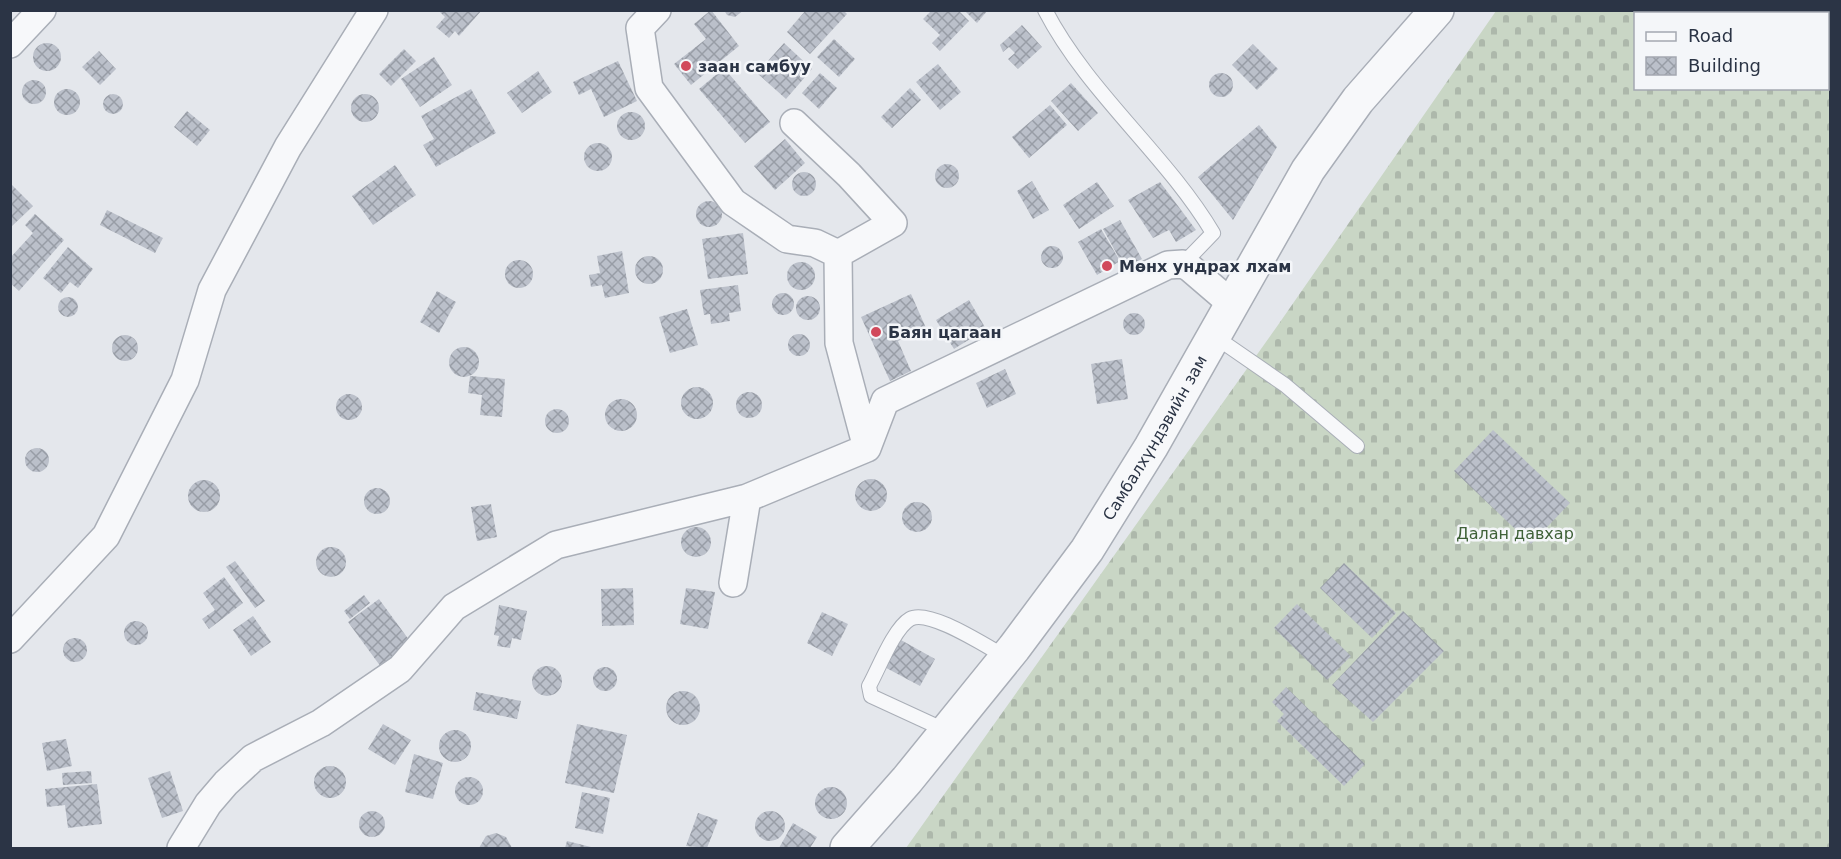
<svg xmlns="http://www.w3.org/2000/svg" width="1841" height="859" font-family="'DejaVu Sans',sans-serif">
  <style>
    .cemetery { fill: url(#cemetery-stones); fill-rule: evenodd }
    .building { fill: url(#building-cross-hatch) }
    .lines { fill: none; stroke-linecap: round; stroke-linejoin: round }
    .service-casing { stroke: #a9aeb7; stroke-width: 16 }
    .minor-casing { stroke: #a9aeb7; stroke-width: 30 }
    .tertiary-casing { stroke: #a9aeb7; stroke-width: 36 }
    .service { stroke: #f7f8fa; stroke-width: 14 }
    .minor { stroke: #f7f8fa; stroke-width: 27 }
    .tertiary { stroke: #f7f8fa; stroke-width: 33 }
    .poi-dot { fill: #d1495b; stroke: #f4f6f9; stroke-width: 2 }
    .labels { text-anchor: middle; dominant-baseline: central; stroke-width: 5; stroke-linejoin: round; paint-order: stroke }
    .poi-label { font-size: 16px; font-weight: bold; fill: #2b3445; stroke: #f4f6f9; text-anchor: start }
    .street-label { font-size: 16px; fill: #2b3445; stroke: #f4f6f9 }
    .park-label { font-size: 16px; fill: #3f6138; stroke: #f4f6f9 }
  </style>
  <defs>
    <pattern id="cemetery-stones" width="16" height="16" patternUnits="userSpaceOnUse" patternTransform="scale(1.5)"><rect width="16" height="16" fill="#c9d6c5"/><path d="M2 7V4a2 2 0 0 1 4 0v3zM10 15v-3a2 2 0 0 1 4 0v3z" fill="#adb8ab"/></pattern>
    <pattern id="building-cross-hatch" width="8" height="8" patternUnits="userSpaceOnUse" patternTransform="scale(1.5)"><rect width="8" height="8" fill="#bbc0ca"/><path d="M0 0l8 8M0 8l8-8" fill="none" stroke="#989da6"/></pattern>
  </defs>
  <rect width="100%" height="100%" fill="#e4e7ec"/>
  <path class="cemetery" d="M1496,11H1830V848H906L1278,325ZM1636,14H1828V88H1636Z"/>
  <path class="building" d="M442,10H482L459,36L455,31L449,38L436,27L445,17L440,12Z
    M711,10L739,46L691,85L674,64L706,39L694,24Z
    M724,10H744L735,17L727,15Z
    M806,10H843L847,14L810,54L787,32Z
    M932,10H958L969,21L940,51L932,43L940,35L923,19Z
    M964,10H988L977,23Z
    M1022,25L1042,47L1018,69L1008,59L1015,53L1009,47L1003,52L1000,45Z
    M834,39L855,59L839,77L817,57Z
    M784,43L812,69L786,99L757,73Z
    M33 57a14 14 0 1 1 28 0a14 14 0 1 1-28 0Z
    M1253,44L1278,69L1257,90L1232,65Z
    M404,49L416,61L391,86L379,74Z
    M99,51L116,69L100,85L82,67Z
    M434,57L452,85L420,107L401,79Z
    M618,61L637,101L604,117L591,89L579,95L573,82Z
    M938,64L961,92L940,110L916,82Z
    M724,68L770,122L745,143L699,89Z
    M538,71L552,92L522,113L507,93Z
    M1209 85a12 12 0 1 1 24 0a12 12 0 1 1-24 0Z
    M820,73L837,88L819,109L802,93Z
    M22 92a12 12 0 1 1 24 0a12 12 0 1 1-24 0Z
    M1071,83L1098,113L1078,131L1051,101Z
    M910,88L921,100L892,128L881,117Z
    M471,89L496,133L436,167L423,145L434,139L421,116Z
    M54 102a13 13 0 1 1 26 0a13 13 0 1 1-26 0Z
    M351 108a14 14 0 1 1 28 0a14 14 0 1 1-28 0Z
    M103 104a10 10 0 1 1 20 0a10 10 0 1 1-20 0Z
    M1050,105L1067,125L1029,158L1012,137Z
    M187,111L210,130L197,146L174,127Z
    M617 126a14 14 0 1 1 28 0a14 14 0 1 1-28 0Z
    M1259,125L1277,147L1233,220L1198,177Z
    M785,139L805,163L775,190L754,166Z
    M584 157a14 14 0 1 1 28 0a14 14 0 1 1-28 0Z
    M935 176a12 12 0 1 1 24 0a12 12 0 1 1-24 0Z
    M395,165L416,195L373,225L352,196Z
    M792 184a12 12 0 1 1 24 0a12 12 0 1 1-24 0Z
    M1032,181L1049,210L1033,219L1017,191Z
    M1097,182L1114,206L1079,229L1063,205Z
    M1160,182L1196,230L1176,242L1169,230L1153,238L1128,200Z
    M10,183L33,206L10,228Z
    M696 214a13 13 0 1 1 26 0a13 13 0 1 1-26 0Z
    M107,210L163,238L155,253L100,225Z
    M35,214L64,240L19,291L10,283V258L33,233L25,225Z
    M1120,220L1142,259L1125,269L1103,229Z
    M1101,229L1120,261L1097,275L1078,242Z
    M743,233L748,274L708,279L702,239Z
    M1041 257a11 11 0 1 1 22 0a11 11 0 1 1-22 0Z
    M68,247L93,269L78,288L70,282L61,293L43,278Z
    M622,251L629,293L605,298L602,285L591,287L589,275L600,273L597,256Z
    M635 270a14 14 0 1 1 28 0a14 14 0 1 1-28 0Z
    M505 274a14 14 0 1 1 28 0a14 14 0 1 1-28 0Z
    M787 276a14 14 0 1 1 28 0a14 14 0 1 1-28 0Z
    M738,285L741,311L729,313L730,321L711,324L710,314L704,315L700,290Z
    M437,291L456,302L439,333L420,322Z
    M772 304a11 11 0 1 1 22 0a11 11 0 1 1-22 0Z
    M911,294L926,328L898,341L911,371L890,381L861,317Z
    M796 308a12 12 0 1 1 24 0a12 12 0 1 1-24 0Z
    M58 307a10 10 0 1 1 20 0a10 10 0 1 1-20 0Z
    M969,300L986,329L954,349L936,320Z
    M687,309L698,345L670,353L659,317Z
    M1123 324a11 11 0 1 1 22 0a11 11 0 1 1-22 0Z
    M788 345a11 11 0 1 1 22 0a11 11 0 1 1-22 0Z
    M112 348a13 13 0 1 1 26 0a13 13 0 1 1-26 0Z
    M449 362a15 15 0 1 1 30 0a15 15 0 1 1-30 0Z
    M1122,359L1128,399L1097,404L1091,364Z
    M1005,369L1016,394L987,408L976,383Z
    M470,376L505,379L502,417L480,415L482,395L468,393Z
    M681 403a16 16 0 1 1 32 0a16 16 0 1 1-32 0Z
    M736 405a13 13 0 1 1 26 0a13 13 0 1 1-26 0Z
    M336 407a13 13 0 1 1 26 0a13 13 0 1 1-26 0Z
    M605 415a16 16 0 1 1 32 0a16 16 0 1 1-32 0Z
    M545 421a12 12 0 1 1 24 0a12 12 0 1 1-24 0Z
    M1493,430L1570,503L1531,544L1454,471Z
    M25 460a12 12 0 1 1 24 0a12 12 0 1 1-24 0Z
    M855 495a16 16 0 1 1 32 0a16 16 0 1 1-32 0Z
    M188 496a16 16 0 1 1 32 0a16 16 0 1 1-32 0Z
    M364 501a13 13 0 1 1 26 0a13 13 0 1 1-26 0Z
    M902 517a15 15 0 1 1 30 0a15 15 0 1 1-30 0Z
    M491,504L497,537L477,541L471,507Z
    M681 542a15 15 0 1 1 30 0a15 15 0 1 1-30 0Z
    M316 562a15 15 0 1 1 30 0a15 15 0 1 1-30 0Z
    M235,561L265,601L255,608L226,567Z
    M1344,563L1396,613L1372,638L1320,588Z
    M224,577L243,603L209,629L202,619L215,610L203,593Z
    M633,588L634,625L602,626L601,589Z
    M686,588L715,592L708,629L680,624Z
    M364,595L370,603L350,619L344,611Z
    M379,599L412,644L381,667L348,622Z
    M1297,604L1351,656L1327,680L1274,628Z
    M499,605L527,611L521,640L512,638L510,648L497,646L499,636L494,635Z
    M1403,611L1444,651L1373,722L1332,685Z
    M822,612L848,624L832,656L807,643Z
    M253,616L271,642L251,656L233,630Z
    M124 633a12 12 0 1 1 24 0a12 12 0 1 1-24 0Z
    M892,635L935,659L920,686L877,663Z
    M63 650a12 12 0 1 1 24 0a12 12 0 1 1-24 0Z
    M532 681a15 15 0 1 1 30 0a15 15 0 1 1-30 0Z
    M593 679a12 12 0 1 1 24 0a12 12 0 1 1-24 0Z
    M1286,687L1365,764L1344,786L1277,721L1284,714L1272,702Z
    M666 708a17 17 0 1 1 34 0a17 17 0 1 1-34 0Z
    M476,692L521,701L517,719L473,710Z
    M383,724L411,740L395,765L368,749Z
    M577,724L627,735L614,793L565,783Z
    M439 746a16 16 0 1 1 32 0a16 16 0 1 1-32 0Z
    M66,739L72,766L47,771L42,743Z
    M414,754L443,763L433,799L405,792Z
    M314 782a16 16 0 1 1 32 0a16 16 0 1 1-32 0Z
    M91,771L92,783L63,785L62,773Z
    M170,771L183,811L162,818L148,778Z
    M455 791a14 14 0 1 1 28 0a14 14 0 1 1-28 0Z
    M97,784L102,824L68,828L65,805L47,807L45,789Z
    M815 803a16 16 0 1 1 32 0a16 16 0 1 1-32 0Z
    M582,792L610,798L603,834L575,828Z
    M359 824a13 13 0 1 1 26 0a13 13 0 1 1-26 0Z
    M755 826a15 15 0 1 1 30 0a15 15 0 1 1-30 0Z
    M698,813L718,820L707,848L686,846Z
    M793,823L817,837L810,848H779Z
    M496,833L506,837L512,848H479L486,836Z
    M567,841L595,848H565Z"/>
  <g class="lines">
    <g class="service-casing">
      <path id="service" d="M1045,10C1088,93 1165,153 1213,233L1183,264
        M1214,336L1285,385L1357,446
        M947,731L871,696L869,686C878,670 894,628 910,619C929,608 987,647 1006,657"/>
    </g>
    <g class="minor-casing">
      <path id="minor" d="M657,10L640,28L649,88L733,202L787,239L815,243L838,254L839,343L867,448
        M10,44L42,10
        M794,123L849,175L893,223L838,254
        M733,583L747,498
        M10,639L106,536L185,380L212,290L288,147L374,10
        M181,848L208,804L226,783L253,758L321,723L400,669L454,607L556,545L747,498L867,448L885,401L1168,265L1183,264L1190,268L1232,304"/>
    </g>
    <g class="tertiary-casing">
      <g id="tertiary">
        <path id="s1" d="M847,848L907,780L1014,648L1087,550L1151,447L1308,170L1358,100L1437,10"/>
      </g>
    </g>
    <use href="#service" class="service"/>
    <use href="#minor" class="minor"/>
    <use href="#tertiary" class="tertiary"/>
  </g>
  <g class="poi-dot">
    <circle cx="686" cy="66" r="6"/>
    <circle cx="1107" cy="266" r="6"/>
    <circle cx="876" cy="332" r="6"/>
  </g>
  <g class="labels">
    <g class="poi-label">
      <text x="698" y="66">заан самбуу</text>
      <text x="1119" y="266">Мөнх ундрах лхам</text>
      <text x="888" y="332">Баян цагаан</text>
    </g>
    <g class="street-label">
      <text stroke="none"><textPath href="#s1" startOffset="514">Самбалхүндэвийн зам</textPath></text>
    </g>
    <g class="park-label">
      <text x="1515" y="533">Далан давхар</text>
    </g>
  </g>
  <rect width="1841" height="859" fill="none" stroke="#2b3445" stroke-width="24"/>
  <rect x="1634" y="12" width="195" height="78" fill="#f4f6f9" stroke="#a4a8b1" stroke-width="1.5"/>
  <rect x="1646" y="32" width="30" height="9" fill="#f7f8fa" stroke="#a4a8b1" stroke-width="1.5"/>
  <text x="1688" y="42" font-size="18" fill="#2b3445">Road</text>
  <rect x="1646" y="57" width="30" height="18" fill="url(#building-cross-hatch)" stroke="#a4a8b1" stroke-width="1.5"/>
  <text x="1688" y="72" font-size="18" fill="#2b3445">Building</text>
</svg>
